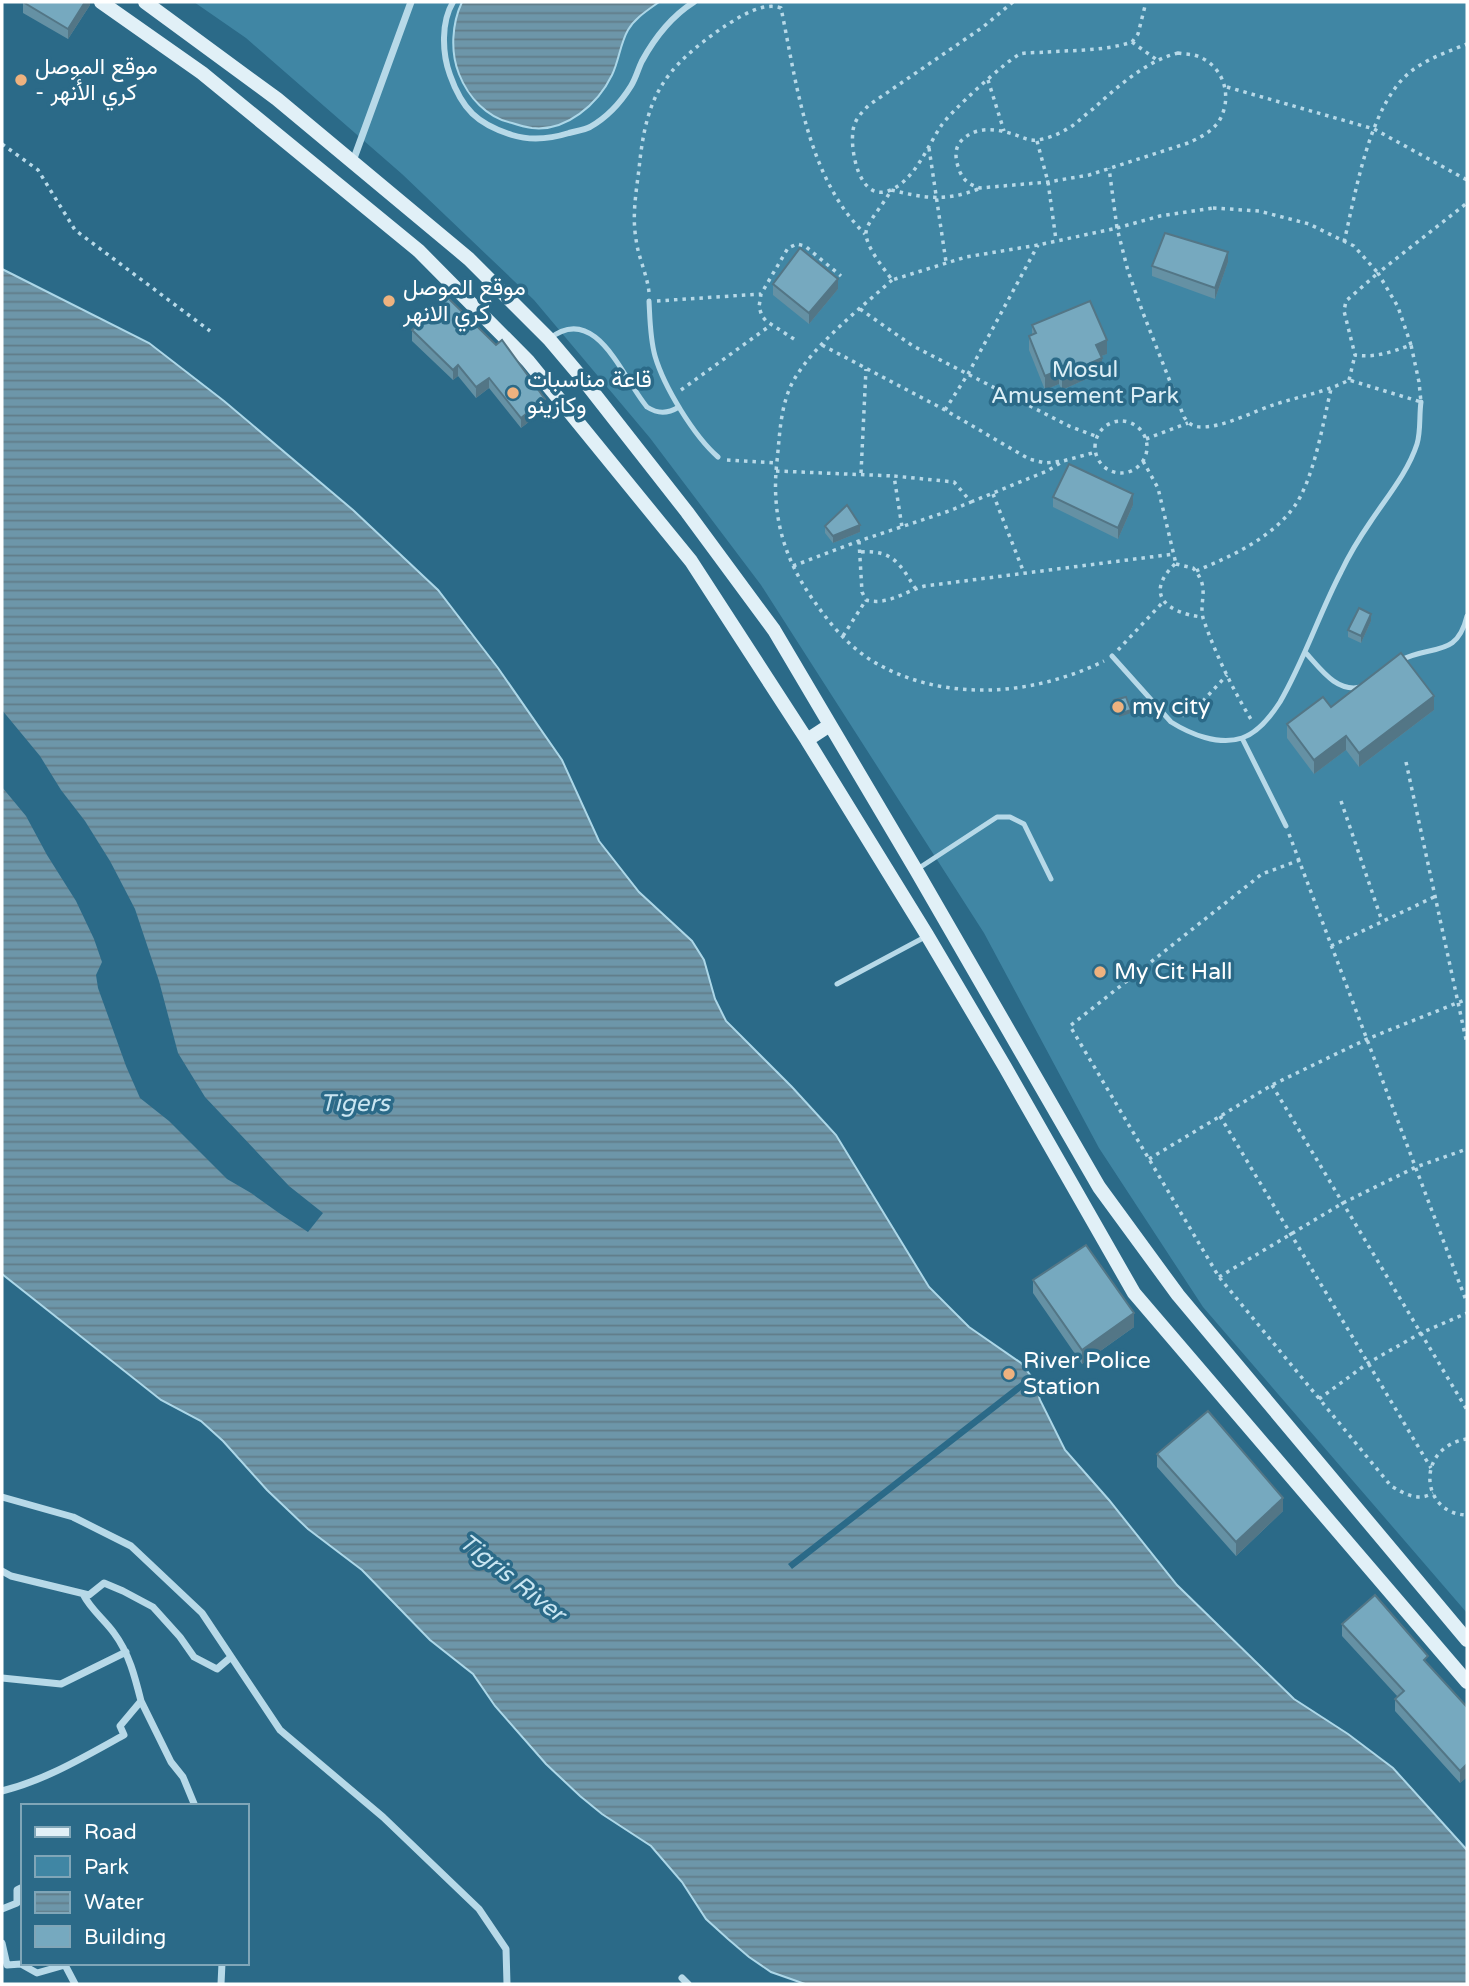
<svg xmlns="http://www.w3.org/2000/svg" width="1469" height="1986" font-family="'Varela Round',Vazirmatn,sans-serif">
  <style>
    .park { fill: #4086a4 }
    .water { fill: url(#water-rules); stroke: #acd7e8; stroke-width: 2 }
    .pier { fill: #2b6a88 }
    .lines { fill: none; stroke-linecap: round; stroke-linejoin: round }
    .path { stroke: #b7d9e8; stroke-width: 3.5; stroke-dasharray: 3.5 5; stroke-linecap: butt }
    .service { stroke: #b7d9e8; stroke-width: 5 }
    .pedestrian { stroke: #b7d9e8; stroke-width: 6 }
    .minor { stroke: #b7d9e8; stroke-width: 7 }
    .secondary { stroke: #e1f0f7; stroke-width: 14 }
    .wall { fill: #6591a4 }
    .shaded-wall { fill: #537686 }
    .building { fill: #76a9bf; stroke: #537686; stroke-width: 2 }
    .poi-dot { fill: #eeb27f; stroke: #2b6a88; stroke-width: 2.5 }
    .labels { text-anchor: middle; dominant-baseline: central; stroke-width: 7; stroke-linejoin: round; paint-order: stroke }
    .poi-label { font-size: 23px; fill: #fff; stroke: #2b6a88; text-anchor: start }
    .park-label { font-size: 23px; fill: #dbeef6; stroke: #2b6a88 }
    .water-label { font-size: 24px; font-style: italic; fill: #c9e5f1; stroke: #2b6a88 }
  </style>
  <defs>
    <pattern id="water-rules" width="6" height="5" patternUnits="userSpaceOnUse" patternTransform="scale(1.75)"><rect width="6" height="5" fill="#6d96a9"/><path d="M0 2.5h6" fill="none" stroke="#617c88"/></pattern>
  </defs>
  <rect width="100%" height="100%" fill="#2b6a88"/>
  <path class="park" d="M194,2H1467V1613L1203,1307L1099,1148L984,933L761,585L650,438L534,300L402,174L246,38Z"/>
  <path class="water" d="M462,2H659C648,10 635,18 628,30C620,44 619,61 612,75C598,104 566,132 532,128C525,127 518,125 512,123C487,118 468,97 459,74C450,52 452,23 462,2Z
    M2,269L149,343L224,401L353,510L438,590L498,668L562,760L599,841L639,892L692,941L704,960L715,999L726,1021L792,1087L836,1135L929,1287L969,1327L1021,1363L1034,1380L1040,1400L1065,1450L1109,1500L1177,1585L1294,1699L1348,1734L1393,1768L1467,1850V1984H805L771,1972L749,1957L728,1939L706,1919L682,1882L651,1846L602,1814L580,1796L546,1764L495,1706L473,1674L430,1640L362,1570L308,1529L267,1490L223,1441L201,1421L161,1400L2,1274Z"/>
  <path class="pier" d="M2,710L40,756L61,790L85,821L110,861L135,909L159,981L178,1053L205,1097L289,1186L323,1213L308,1232L279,1213L251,1193L227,1179L169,1121L140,1098L126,1066L98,988L96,975L102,962L94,939L76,901L47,855L26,816L2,787Z
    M1030,1375L1034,1380L792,1569L788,1564Z"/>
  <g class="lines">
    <path class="path" d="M1013,2L983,27L869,105C862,112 854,120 853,131C850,150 859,201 888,191C914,182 927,147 941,126C949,113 1007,60 1020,54C1028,52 1039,53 1047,52C1075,50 1105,51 1132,42L1138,34L1146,2
      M1132,42L1157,60
      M1178,53C1183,54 1189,54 1194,55C1223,63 1234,96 1219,121C1212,132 1199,138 1188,143L1089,175L1048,182L980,188C970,185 964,181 960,172C956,162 953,150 961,141C976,125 998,129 1016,135C1023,138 1030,141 1037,140C1047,139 1059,134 1067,129C1077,124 1084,115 1093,109C1117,87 1146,61 1178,53Z
      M988,80L1004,131
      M1227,87L1374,129L1467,180
      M1037,141L1048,182L1056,240
      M2,144L38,170L75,230L210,331
      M929,148L946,262
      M978,189C945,202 924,198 891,190C884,204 872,216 867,228C861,242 884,268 892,280L966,257L1038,245L1117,228L1109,168
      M1213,208L1259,211L1309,224L1354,246L1378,273L1346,301L1344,311L1355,355C1376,358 1391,352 1411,345L1419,382L1421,402L1349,380C1326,392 1301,396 1276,404C1254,411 1225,427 1202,427C1193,427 1189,424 1184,417L1143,313L1128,271L1117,228L1160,216Z
      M1344,242C1356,192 1370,100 1414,69C1430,58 1449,51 1467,44
      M892,280C861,308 817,342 795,378C780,403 780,434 777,461C771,513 783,558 814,601C830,624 849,647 874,662C944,703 1033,696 1104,661
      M649,292C647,274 638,257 636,239C632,216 636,193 639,169C646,97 662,70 722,28C738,18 762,1 781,8C797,85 807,177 865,234
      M657,301L761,294
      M860,309L913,346L1069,426L1098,437
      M794,339L766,321L762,316L759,307L761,294L788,248L797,244L805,246L841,276
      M822,345L945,410L1029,459L1045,463L1063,461L1096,452
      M1411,345L1398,307L1378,273L1467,203
      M1349,380L1355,355
      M681,390L771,325
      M945,410L968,374L1038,245
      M1095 447a26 26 0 1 1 52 0a26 26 0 1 1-52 0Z
      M1146,439L1188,423
      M727,460L777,463
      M1143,461L1158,488L1176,564
      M776,471L894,476
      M861,473L866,369
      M993,494L1024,573
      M971,502L1047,471L1062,462
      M859,541L862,592L866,600C888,606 905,591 925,586L1174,554
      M861,552C893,550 900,564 915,588
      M1175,564C1143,595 1168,613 1202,617
      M1176,564L1193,568C1212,589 1197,602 1204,621C1216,655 1233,690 1252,721
      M793,566L859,541L949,511L971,502L954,482L894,476L902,527
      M1196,571C1232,556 1270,539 1294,507C1314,479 1323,423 1331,389
      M843,636L866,600
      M1118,650L1164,601
      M1182,716L1202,702L1227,675
      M1406,762L1467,1044
      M1341,801L1382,921
      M1289,834L1467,1303
      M1300,860L1262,874L1070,1026L1219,1277L1391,1486C1405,1494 1418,1502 1433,1493
      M1331,946L1434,897
      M1272,1085L1467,1410
      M1220,1116L1431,1468
      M1149,1159L1272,1085L1367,1039L1467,999
      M1219,1277L1343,1203L1416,1167L1467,1149
      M1319,1399L1368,1363L1421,1333L1467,1313
      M1467,1439C1415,1447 1420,1514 1467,1515"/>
    <path class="service" d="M649,301C650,319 650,338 655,356C664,387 694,436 718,457
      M549,339C596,301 623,379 647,407C658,414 667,414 679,407
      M1305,652C1320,668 1336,693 1361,687
      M1112,656L1171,722C1190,734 1219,746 1242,738C1257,733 1271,716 1280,702C1304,661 1319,614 1341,572C1349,555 1360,537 1371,521C1387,497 1408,472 1417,444C1421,431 1419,415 1421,402
      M1401,660C1433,644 1457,658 1467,616
      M1242,738L1286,826
      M916,870L997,817H1010L1024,824L1051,879
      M837,984L925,937"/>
    <path class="pedestrian" d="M453,2C441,22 442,53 450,75C462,109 477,124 512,135C531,141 550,139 569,133C576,131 584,130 590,127C606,118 621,102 631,86C636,78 638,69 642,61C654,39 672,16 694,2"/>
    <path class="minor" d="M353,161L411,2
      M2,1497L73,1517L131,1546L202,1613L280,1730L383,1817L479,1909L506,1949L507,1984
      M2,1571L11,1576L89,1595L104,1583L123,1591L153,1607L180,1637L194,1657L217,1669L231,1657
      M2,1678L61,1684L126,1652
      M141,1701L171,1762L183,1777L195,1806
      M2,1791C46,1780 84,1757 124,1735L120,1726L141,1701C135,1677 129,1653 114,1633C104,1619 91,1610 83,1594
      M2,1909L17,1903V1890L23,1887
      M2,1943L7,1965L21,1964L37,1973L65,1965L75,1984
      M682,1978L688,1984
      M221,1984L222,1963"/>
    <path class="secondary" d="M101,2L202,73L419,251L528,361L691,561L807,740L927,935L1005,1067L1134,1293L1467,1682
      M145,2L277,99L469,259L549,339L582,378L687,512L774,630L916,870L1099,1187L1178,1295L1467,1640
      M807,740L830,725"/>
  </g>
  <path class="wall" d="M23,2H90V5L68,39L23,13Z
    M1228,262L1215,299L1152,276V266Z
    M773,284L838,289L809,324L773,295Z
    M1032,325L1107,354L1101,356L1102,372L1062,390L1059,384L1045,390L1029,350V336L1032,335Z
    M412,330L545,409L521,428L489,388L476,398L458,376L453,380L412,341Z
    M1053,497L1133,505L1118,539L1053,507Z
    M825,526L860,532L833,543L825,533Z
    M1371,621L1361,643L1348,637V630Z
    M1331,707L1434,710L1359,767L1346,750L1314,774L1287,738V724Z
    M1033,1280L1134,1327L1082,1364L1033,1293Z
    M1157,1454L1283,1511L1236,1556L1157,1467Z
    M1342,1624L1428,1664L1467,1707V1777L1460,1783L1395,1711V1699L1398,1697L1342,1636Z"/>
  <path class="shaded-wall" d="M85,2H90V5L68,39V29Z
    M1228,252V262L1215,299V288Z
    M838,279V289L809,324V313Z
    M1107,340V354L1096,358V345Z
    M1102,358V372L1062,390V376Z
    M458,365V376L453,380V370Z
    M1059,370V384L1045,390V376Z
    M489,378V388L476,398V387Z
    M545,399V409L521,428V418Z
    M1133,494V505L1118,539V528Z
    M860,525V532L833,543V536Z
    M1371,614V621L1361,643V636Z
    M1434,696V710L1359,767V753Z
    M1131,710V713L1119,717V714Z
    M1346,736V750L1314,774V760Z
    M1134,1313V1327L1082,1364V1350Z
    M1283,1498V1511L1236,1556V1542Z
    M1467,1764V1777L1460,1783V1771Z"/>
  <path class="building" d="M23,2H85L68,29Z
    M1165,233L1228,252L1215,288L1152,266Z
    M800,248L838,279L809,313L773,284Z
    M447,297L496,345L502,340L545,399L521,418L489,378L476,387L458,365L453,370L412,330Z
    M1090,301L1107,340L1096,345L1102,358L1062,376L1059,370L1045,376L1029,336L1036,333L1032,325Z
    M1069,464L1133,494L1118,528L1053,497Z
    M847,505L860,525L833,536L825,526Z
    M1359,608L1371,614L1361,636L1348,630Z
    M1401,653L1434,696L1359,753L1346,736L1314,760L1287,724L1323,697L1331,707Z
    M1126,697L1131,710L1119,714L1114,700Z
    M1086,1245L1134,1313L1082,1350L1033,1280Z
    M1208,1411L1283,1498L1236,1542L1157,1454Z
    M1375,1595L1428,1656L1424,1660L1467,1707V1764L1460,1771L1395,1699L1404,1691L1342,1624Z"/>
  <g class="poi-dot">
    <circle cx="21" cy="80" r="7"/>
    <circle cx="389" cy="301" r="7"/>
    <circle cx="513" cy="393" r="7"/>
    <circle cx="1118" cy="707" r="7"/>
    <circle cx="1100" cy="972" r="7"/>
    <circle cx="1009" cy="1374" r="7"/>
  </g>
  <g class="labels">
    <g class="poi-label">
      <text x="35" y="67">موقع الموصل<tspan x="35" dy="26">- كري الأنهر</tspan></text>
      <text x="403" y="288">موقع الموصل<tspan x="403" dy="26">كري الانهر</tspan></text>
      <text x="527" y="380">قاعة مناسبات<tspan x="527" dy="26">وكازينو</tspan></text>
      <text x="1132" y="707">my city</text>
      <text x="1114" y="972">My Cit Hall</text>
      <text x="1023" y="1361">River Police<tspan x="1023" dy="26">Station</tspan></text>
    </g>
    <g class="park-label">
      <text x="1085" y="370">Mosul<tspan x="1085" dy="26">Amusement Park</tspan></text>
    </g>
    <g class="water-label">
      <text x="355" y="1103">Tigers</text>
      <text transform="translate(512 1578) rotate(38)">Tigris River</text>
    </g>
  </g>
  <rect width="1469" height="1986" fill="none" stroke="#ffffff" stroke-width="7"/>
  <rect x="21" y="1804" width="228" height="161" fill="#2b6a88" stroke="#80a6b8" stroke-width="2"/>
  <rect x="35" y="1827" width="35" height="10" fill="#e1f0f7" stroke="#80a6b8" stroke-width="2"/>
  <text x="84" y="1839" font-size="21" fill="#ffffff">Road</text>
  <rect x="35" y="1856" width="35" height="21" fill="#4086a4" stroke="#80a6b8" stroke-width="2"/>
  <text x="84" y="1874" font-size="21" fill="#ffffff">Park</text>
  <rect x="35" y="1892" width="35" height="21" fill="url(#water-rules)" stroke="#80a6b8" stroke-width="2"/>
  <text x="84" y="1909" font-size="21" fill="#ffffff">Water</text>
  <rect x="35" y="1926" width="35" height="21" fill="#76a9bf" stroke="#80a6b8" stroke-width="2"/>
  <text x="84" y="1944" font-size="21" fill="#ffffff">Building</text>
</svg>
